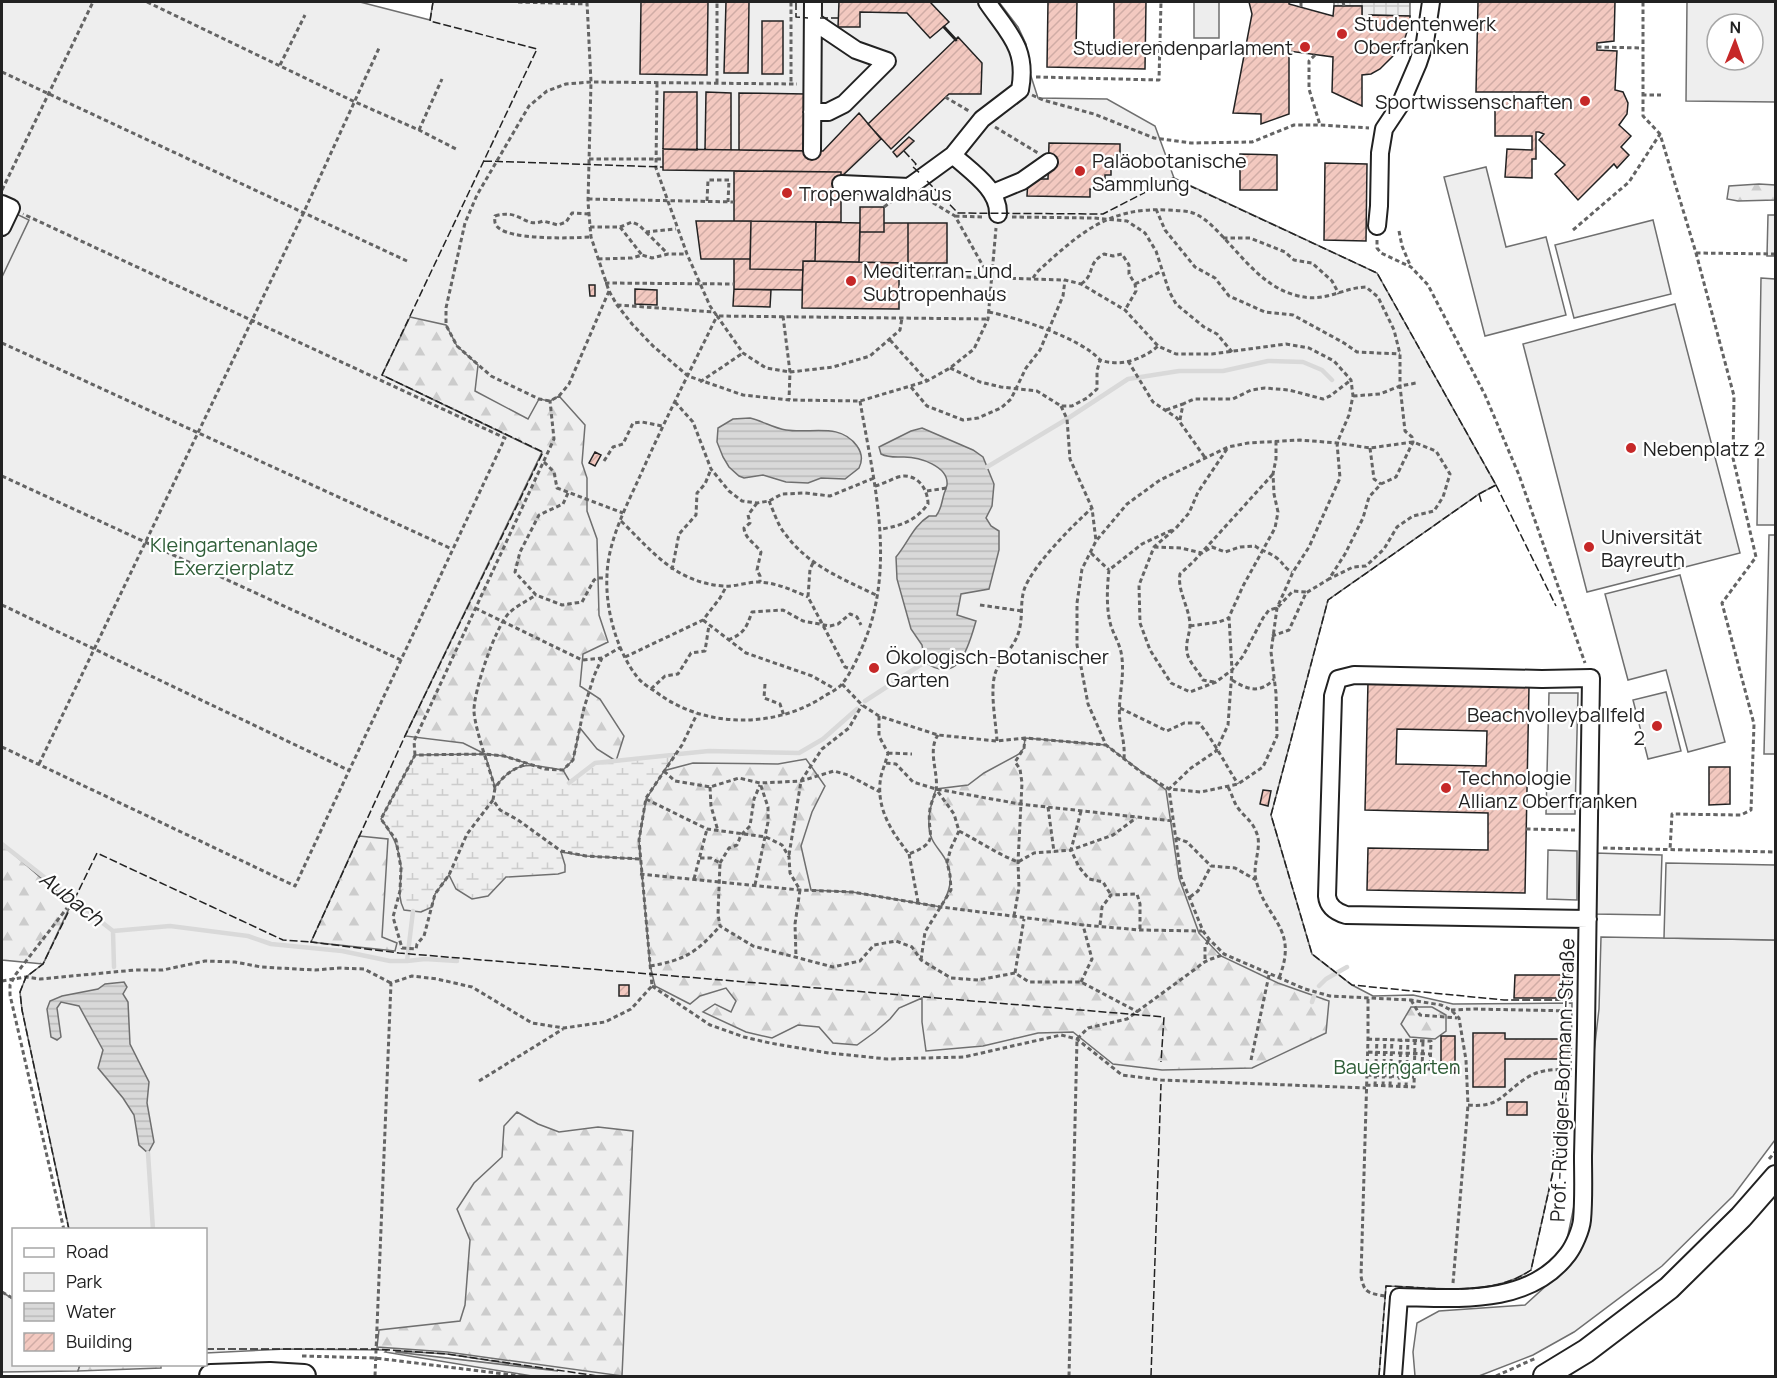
<svg xmlns="http://www.w3.org/2000/svg" width="1777" height="1378" font-family="Manrope,sans-serif">
  <style>
    .green { fill: #eee; stroke: #6f6f6f; stroke-width: 1.5; fill-rule: evenodd }
    .forest { fill: url(#forest-firs); stroke: #6f6f6f; stroke-width: 1.5 }
    .wetland { fill: url(#wetland-marsh); stroke: #6f6f6f; stroke-width: 1.5 }
    .parking { fill: #ededed; stroke: #6f6f6f; stroke-width: 1.5 }
    .plaza { fill: url(#plaza-grid); stroke: #6f6f6f; stroke-width: 1.5 }
    .water { fill: url(#water-rules); stroke: #6f6f6f; stroke-width: 1.5 }
    .lines { fill: none; stroke-linecap: round; stroke-linejoin: round }
    .stream { stroke: #d9d9d9; stroke-width: 4.5 }
    .building { fill: url(#building-hatch); stroke: #222; stroke-width: 1.5; fill-rule: evenodd }
    .minor-casing { stroke: #222; stroke-width: 20 }
    .major-casing { stroke: #222; stroke-width: 26 }
    .path { stroke: #646464; stroke-width: 3; stroke-dasharray: 4.5 3; stroke-linecap: butt }
    .minor { stroke: #fff; stroke-width: 16 }
    .major { stroke: #fff; stroke-width: 22 }
    .fence { stroke: #222; stroke-width: 1.5; stroke-dasharray: 8 3; stroke-linecap: butt }
    .wall { stroke: #222; stroke-width: 3 }
    .poi-dot { fill: #c62828; stroke: #fff; stroke-width: 2 }
    .labels { text-anchor: middle; dominant-baseline: central; stroke-width: 4.5; stroke-linejoin: round; paint-order: stroke }
    .poi-label { font-size: 20px; fill: #222; stroke: #fff; text-anchor: start }
    .park-label { font-size: 20px; fill: #2f5e38; stroke: #fff }
    .street-label { font-size: 20px; fill: #222; stroke: #fff }
    .water-label { font-size: 21px; font-style: italic; fill: #222; stroke: #fff }
  </style>
  <defs>
    <pattern id="forest-firs" width="22" height="20" patternUnits="userSpaceOnUse" patternTransform="scale(1.5)"><rect width="22" height="20" fill="#eee"/><path d="M5 1l3.5 6h-7zM16 11l3.5 6h-7z" fill="#ccc"/></pattern>
    <pattern id="wetland-marsh" width="20" height="14" patternUnits="userSpaceOnUse" patternTransform="scale(1.5)"><rect width="20" height="14" fill="#eee"/><path d="M1 5h8M5 5V1M11 12h8M15 12V8" fill="none" stroke="#ccc"/></pattern>
    <pattern id="plaza-grid" width="8" height="8" patternUnits="userSpaceOnUse" patternTransform="scale(1.5)"><rect width="8" height="8" fill="#ededed"/><path d="M0 4h8M4 0v8" fill="none" stroke="#cbcbcb"/></pattern>
    <pattern id="water-rules" width="6" height="5" patternUnits="userSpaceOnUse" patternTransform="scale(1.5)"><rect width="6" height="5" fill="#d9d9d9"/><path d="M0 2.5h6" fill="none" stroke="#bababa"/></pattern>
    <pattern id="building-hatch" width="6" height="6" patternUnits="userSpaceOnUse" patternTransform="scale(1.5)"><rect width="6" height="6" fill="#f3c9c0"/><path d="M-1 1l2-2M0 6l6-6M5 7l2-2" fill="none" stroke="#d0aca5"/></pattern>
  </defs>
  <rect width="100%" height="100%" fill="#fff"/>
  <path class="green" d="M2,2H360L430,20L433,2H999L1018,27L1026,44L1029,70L1038,98L1107,99L1155,126L1174,178L1377,273L1496,485L1479,494L1328,600L1271,815L1312,954L1352,985L1373,996L1413,995L1453,1004L1572,1003L1571,1076L1566,1078L1565,1118L1531,1270C1491,1298 1433,1287 1386,1286L1379,1376H532L385,1352L387,1350L286,1349L206,1353V1230L69,1229L22,1010L20,992L26,977L43,964L71,904L2,844ZM396,1351L447,1354L558,1371L396,1352Z
    M1687,2H1775V102L1686,101ZM1717,24H1753V60H1717Z
    M1486,167L1506,247L1546,237L1566,315L1485,336L1444,177Z
    M1768,215H1775V256H1767Z
    M1653,220L1671,294L1574,318L1555,245Z
    M1761,278L1775,279V525H1757Z
    M1675,304L1740,553L1587,592L1523,344Z
    M1769,535H1776L1775,754H1764Z
    M1680,575L1725,742L1688,752L1666,670L1628,680L1605,594Z
    M1666,692L1681,751L1648,759L1633,700Z
    M1549,693H1578L1575,814H1546Z
    M1548,850L1577,851V900L1547,899Z
    M1594,853L1662,855L1660,915L1593,914Z
    M1601,937L1775,940V1140L1733,1196L1662,1266L1574,1332L1533,1355L1479,1376H1415L1413,1352L1417,1323L1439,1311L1525,1305L1560,1273L1579,1182L1599,1009Z
    M2,1292L13,1299L14,1364L80,1365L78,1371L2,1372Z"/>
  <path class="forest" d="M1759,184L1775,185V200L1738,201L1727,199L1729,186Z
    M410,317L446,325L457,346L478,365L475,391L528,419L539,399L550,401L559,396L585,425L582,463L587,478V511L597,539L599,615L608,642L583,654L580,686L600,699L624,736L616,761L597,749L580,728L573,760L563,770L545,769L504,756L485,754L463,743L405,736L542,452L382,375Z
    M1025,738L1106,745L1166,790L1179,878L1199,933L1221,956L1278,983L1329,1001L1326,1033L1252,1068L1162,1070L1113,1064L1073,1032L1038,1033L983,1046L926,1051L922,1022V998L899,1008L890,1019L875,1032L857,1045L833,1043L819,1027L798,1025L772,1038L746,1032L703,1012L715,1004L731,1012L736,1001L726,988L700,996L690,1004L655,986L650,965L639,840L646,799L663,771L693,763L778,764L806,759L825,786L812,812L801,846L811,890L852,892L941,907C949,893 954,879 947,863C944,854 936,848 932,839C925,824 931,804 936,789L968,785L984,773L1019,754L1024,748Z
    M359,836L388,839L382,937L397,943L395,951L311,942Z
    M2,844L71,904L43,964L2,960Z
    M1411,1007H1432L1446,1015V1031L1435,1039L1410,1037L1401,1024Z
    M517,1112L538,1124L559,1132L598,1127L633,1131L622,1376L447,1352L377,1347L379,1330L460,1321L465,1305L470,1240L457,1209L474,1183L502,1157L504,1126Z
    M80,1365H161V1368L78,1371Z"/>
  <path class="wetland" d="M485,754L495,787C518,758 530,765 563,770L570,782L595,763L675,754L646,799L639,840L640,859L586,856L561,852L565,865V872L558,874L506,877L488,896L472,899L456,889L449,875L435,894L432,907L421,912L404,910C396,894 402,884 401,867C399,847 393,835 381,819L415,755Z"/>
  <path class="parking" d="M1194,2H1219V38H1194Z
    M2,207L29,220L2,277Z
    M1666,863L1775,865V940L1664,938Z"/>
  <path class="plaza" d="M1334,2H1410V16L1370,15L1369,22H1362V6H1334Z"/>
  <path class="water" d="M750,418C763,421 773,428 786,430C811,434 840,422 857,446C862,453 863,460 859,468L845,479L821,478L808,483L786,482L763,475L744,478L739,476L729,467L723,457L717,442L718,428L733,419Z
    M922,428L973,450L983,457L994,484L992,506L986,518L991,526L999,531V550L989,589L961,594L957,615L976,621C969,645 959,687 925,662L922,645L911,629L897,579L896,557C908,543 913,526 929,516H936C942,508 941,504 944,494C945,491 946,489 947,485C949,466 919,457 904,457C895,457 889,458 881,454L879,447L911,431Z
    M124,982L127,987L123,994L128,1002L130,1044L149,1082L147,1103L154,1142L148,1153L139,1145L134,1115L123,1098L98,1068L103,1050L79,1006L61,1002L57,1008L61,1037L57,1040L51,1037L47,1009L50,1001L62,996L98,989L105,984Z"/>
  <g class="lines">
    <path class="stream" d="M987,467L1067,419L1128,379L1179,371H1223L1268,361L1303,362L1322,370L1332,380
      M865,701L925,662
      M679,754L709,751L799,753L823,739L857,709
      M569,783L595,763L672,755
      M2,844L113,931L114,967
      M113,931L170,926L248,936L271,944L342,951L390,961H407L413,911
      M407,961L425,959L457,961
      M1319,986L1326,979L1347,967
      M1312,1002L1314,996
      M148,1153L153,1230"/>
  </g>
  <path class="building" d="M641,2H708L707,75L640,74Z
    M726,2H749L748,73H724Z
    M839,2H930L949,22L930,38L907,13L860,12V27H838Z
    M1048,2H1077L1076,50H1114V2H1146L1145,69L1047,67Z
    M1249,2H1289V4L1333,16L1334,6H1362V22H1369V15L1410,16V23L1403,44L1393,56L1380,69L1371,74L1362,75V106L1332,92L1333,57L1289,51V114L1261,124V114L1233,113L1252,14Z
    M1478,2H1615L1614,41L1597,43V50L1617,51L1615,90L1623,92L1628,103L1627,114L1619,125L1631,136L1621,147L1629,155L1617,168L1614,164L1578,200L1555,174L1565,165L1539,140L1544,134L1539,132H1536V159H1532V178L1505,177L1507,149L1532,150V136H1495V99L1533,100V103H1543V92H1476Z
    M762,21H783V74H762Z
    M958,37L982,63L981,94H949L891,149L868,124Z
    M664,92H697V150L663,149Z
    M706,92L731,93V150H705Z
    M739,93L806,94L805,151L739,150Z
    M859,113L881,139L841,177V172L663,170V149L823,151Z
    M909,137L914,141L897,157L893,152Z
    M1049,143L1120,144V167H1111V175H1105V182H1098V189H1090V197L1027,196L1028,179H1048Z
    M1240,154L1277,155V190H1240Z
    M1325,163L1367,164L1366,241L1324,240Z
    M734,171L841,172V222L734,221Z
    M860,207H884V232H860Z
    M696,221H751L750,259H701Z
    M751,221L816,222L815,261H803V270L750,269Z
    M816,222L860,223L859,262L815,261Z
    M884,223H908V263L859,262L860,232H884Z
    M908,223H947V263H908Z
    M734,259H750V269L803,270L802,290L734,289Z
    M803,261L899,263V309L802,308Z
    M589,285H595V296H590Z
    M635,289L657,290V305L635,304Z
    M734,289L771,290L770,307L733,306Z
    M595,452L601,455L595,466L589,463Z
    M1368,682L1529,686L1525,893L1367,890L1368,848L1488,850V813L1365,810ZM1397,729L1487,731L1486,766L1396,764Z
    M1709,767H1730V804L1709,805Z
    M1263,790L1271,791L1268,806L1260,804Z
    M1515,975H1569L1568,998H1514Z
    M619,985H629V996H619Z
    M1473,1033H1505V1039H1568V1059H1505V1087H1473Z
    M1441,1036H1455V1073H1441Z
    M1507,1102H1527V1115H1507Z"/>
  <g class="lines">
    <g class="minor-casing">
      <path id="minor" d="M812,112H828L844,104L887,61L856,50L813,21
        M812,151L813,2
        M953,155C970,171 999,189 998,214
        M841,184L909,187L953,155L982,119L1020,90C1028,48 1008,33 987,2
        M993,193L1022,181L1049,162
        M2,204L11,208L2,227
        M1377,226L1379,206L1380,153L1384,129L1400,105L1418,63L1425,42L1431,2
        M1393,1376L1399,1297C1457,1298 1529,1306 1568,1254C1574,1246 1581,1230 1582,1220C1584,1199 1583,1177 1583,1156C1584,1114 1585,1071 1586,1029C1587,912 1590,795 1591,678L1542,679L1354,675L1338,679L1333,696L1327,896C1328,907 1336,912 1346,915L1588,919"/>
    </g>
    <g class="major-casing">
      <path id="major" d="M211,1376L270,1374L304,1376
        M1545,1376L1586,1351L1669,1288L1741,1217L1776,1177"/>
    </g>
    <path class="path" d="M147,2L355,102L419,130L458,150
      M518,2L587,4
      M587,2L591,82L588,202L591,237L609,291L617,305L632,324L653,346L688,376L743,395L789,400L860,401L927,381L950,368L974,349L988,319L996,228
      M791,2V84
      M1343,2L1344,6
      M1643,2V116L1660,134L1696,253L1734,396L1733,458L1756,557L1722,603L1754,724L1751,810L1741,815L1672,814L1670,850
      M1301,7V2
      M1597,47L1642,48
      M1315,55L1309,61V89L1320,125
      M280,65L305,15
      M2,72L407,261
      M1036,77L1159,80L1161,2
      M657,83L656,168L687,254L710,306L717,316L988,319
      M717,83V2
      M1032,95L1043,100L1094,114L1154,138L1191,143L1252,142L1294,125H1320L1369,128
      M1642,95H1661
      M945,97L969,111
      M995,127L1038,153
      M419,130L442,79
      M589,159H663
      M2,190L93,2
      M920,195L955,216L983,266L992,274
      M588,199L734,202
      M707,201L708,180H729L728,202
      M884,207L892,201
      M1156,209L1165,230L1195,267L1215,278L1229,296L1265,312L1293,315L1344,343L1357,352L1400,354
      M589,214L572,213L566,222L558,225L543,221C524,229 521,208 495,216C495,219 494,222 496,225C505,241 574,238 591,237
      M955,216L984,217
      M1012,217L1094,218L1127,221L1145,233L1156,251L1169,291L1176,304L1204,327L1217,334L1232,352
      M590,227H620L632,222L639,225L646,232L676,229
      M620,227L642,255
      M1573,230L1629,182L1660,134
      M1399,231L1402,246L1410,265
      M646,232L668,254
      M1223,238H1250L1285,252L1294,260L1312,263L1332,281L1339,294
      M1377,240V248L1381,253L1411,267L1428,285L1485,395L1519,475L1585,663
      M1696,253L1776,254
      M598,259L632,258L642,255L652,258L668,254H687
      M899,275L1065,280L1081,284L1125,310L1158,346L1176,354H1212L1286,344L1309,348L1334,361L1351,380L1353,396L1349,415L1337,443L1340,478L1309,547L1293,572L1277,608L1271,652L1276,693L1277,736L1263,767L1238,784L1201,792L1169,789L1141,772L1106,745L1088,704L1077,645V603L1082,569L1096,541L1127,504L1160,480L1228,447L1248,443L1300,440L1337,443L1370,448L1413,442L1436,451L1450,474L1443,497L1434,511L1413,516L1397,527L1384,549L1366,566L1353,567L1329,579
      M1033,278L1037,272C1079,234 1107,207 1167,210C1186,211 1194,210 1209,223C1236,247 1258,285 1295,295C1325,304 1340,288 1366,287L1378,297L1394,330L1400,354V386L1405,431L1412,437L1413,442L1396,477L1381,484L1369,497L1363,518L1345,554L1329,579L1306,593L1289,630L1272,636
      M605,283L734,284
      M1081,284C1096,274 1086,264 1104,254L1113,256L1122,254L1129,265V274L1135,284L1136,291L1125,310
      M1135,284L1162,271
      M609,291L569,384L559,396L550,401L539,399L491,376L457,346L446,325V308L465,223L477,195L529,106L547,91L566,84L591,82L797,84
      M617,305L714,312
      M989,312C1018,318 1081,338 1100,360
      M783,316L790,372L789,400
      M890,340L927,381
      M2,343L452,549
      M1128,361L1153,402L1177,418L1206,459
      M950,368L980,382L1001,387L1037,391L1061,406H1072L1087,398L1097,389V371L1100,360C1120,367 1142,360 1158,346
      M700,382L743,353
      M911,387L927,406L963,420L978,418L1001,408L1011,399L1026,368L1040,350L1063,296L1065,280
      M1353,396L1380,394L1400,386L1416,383
      M860,401C873,478 895,559 867,635C861,651 852,672 842,684C837,690 829,693 823,697C774,729 703,728 656,692C650,688 643,684 638,678C617,652 605,609 607,575C608,541 626,507 640,476C664,422 691,369 717,316L743,353L766,368L790,372L833,367L870,356L900,330L902,318
      M675,402L693,422L711,469L729,491L742,501L757,503L769,501L782,494L805,493L830,496L874,478
      M1061,406L1067,419L1070,459L1092,508L1096,541
      M1166,410L1183,404
      M1180,420L1183,404L1194,399H1233L1251,390L1265,388L1289,390L1323,399L1330,396L1351,380
      M1276,441V459L1273,474L1274,494L1278,512L1275,528L1243,586L1229,617L1232,670L1228,725L1216,751L1191,768L1169,789L1181,877L1203,931L1209,939L1224,954L1305,989L1330,996L1411,1000L1441,1005L1451,1010L1459,1018L1466,1060L1468,1105C1500,1108 1502,1094 1525,1079C1539,1069 1555,1069 1571,1070
      M1370,448L1374,479L1381,484
      M1227,449L1198,492L1189,513L1176,528L1154,547L1139,585L1140,623L1150,650L1171,683L1190,692L1216,682L1232,670L1243,656L1263,618L1269,610L1277,608L1293,591L1306,592
      M604,461L613,447L623,444L633,423L642,422L662,426
      M544,462L554,472L557,488L623,513
      M2,476L401,660
      M875,486C883,484 890,480 898,477C916,472 928,488 928,504C915,521 901,526 881,529
      M927,491L947,488
      M568,493L563,504L539,515L520,552L515,572L536,595L562,605L582,602L594,580L597,578H606
      M769,501C774,512 778,526 786,535C809,566 843,579 876,595
      M757,503L748,515L750,523L744,528C745,539 755,543 761,552L757,570L760,576V582
      M621,521C653,552 675,582 723,586C735,587 747,582 759,582C777,583 792,590 808,597
      M1154,547L1181,548L1202,553L1212,547L1225,552L1240,547L1255,546C1262,551 1271,553 1278,559C1284,564 1283,567 1292,572
      M1091,553L1109,570
      M813,563L810,569L808,597L845,667L851,669
      M672,570L679,534L696,515L697,493L705,484L711,469
      M2,605L348,770
      M980,605L1022,611
      M475,608L582,660L602,658L621,647
      M703,620L746,653L812,676L835,689
      M1190,626L1219,622L1229,618
      M728,640C745,633 746,628 752,612L783,610L803,621L830,626L838,624L850,614L857,617L861,625
      M625,657L703,620L720,598L726,587
      M1232,680C1248,690 1260,694 1274,679
      M1214,682L1203,680C1199,672 1191,664 1188,656C1184,644 1190,635 1190,624C1189,607 1177,590 1180,574L1194,561L1273,474
      M765,684L764,698L780,704L784,716
      M842,684L862,705L879,716L938,735L997,741L1025,738L1106,745
      M651,689L665,676L678,674L691,653L705,651L709,625
      M1120,708L1167,731L1184,723H1199C1214,741 1225,764 1238,784
      M879,716V736L888,753C886,761 883,769 881,776C875,807 891,831 909,854C942,841 926,836 930,809C931,803 934,797 936,791C939,773 927,751 938,735
      M997,741C996,722 989,689 996,671C1002,657 1015,646 1019,631C1023,617 1020,603 1024,590C1032,566 1073,525 1092,508
      M2,747L295,886L505,438L23,214
      M888,753L912,754
      M415,755L414,741L554,439L550,401
      M1124,759C1125,744 1122,737 1120,722C1117,698 1126,677 1121,652C1119,643 1114,635 1111,626C1106,609 1107,588 1109,570L1142,544L1172,530
      M886,763L896,764L913,782L936,789L1020,804L1173,821
      M39,764L303,214L380,46
      M524,765C511,770 503,776 495,788C489,767 476,733 474,712C473,693 495,627 509,613C516,606 527,601 536,595
      M664,771L675,781L710,787L739,778L760,783L801,781L834,771L848,775L880,792
      M710,787L711,806L718,831
      M1228,787C1232,794 1234,803 1238,808C1246,819 1252,820 1257,834C1262,848 1252,865 1256,880C1266,920 1299,928 1279,978
      M495,788L493,800L500,810L518,820L561,851L586,856L640,859
      M646,799L707,829L766,837L782,845L789,857L790,873L800,890L795,924L796,957
      M493,800L467,834L449,875L435,894L424,936L417,944L416,949L402,948L393,917L400,891L401,868L396,840L381,819L415,755L485,754L504,756L545,769L563,770L573,760L584,708L594,676L602,658
      M1048,807L1054,852
      M1081,811L1071,850L1079,867L1089,879L1103,882L1111,895
      M1526,829L1575,830
      M959,831C979,841 997,854 1018,862L1034,853L1071,850L1113,835L1136,818
      M1176,838L1187,842L1211,866L1235,868L1256,880
      M1603,848L1776,852
      M909,854L918,902
      M789,855L801,781L822,749L849,728L862,705
      M700,858H711L720,863L718,914L720,926L753,946L833,967L860,961L874,945L896,941L912,947L921,960L951,978L978,980L1015,973L1029,982H1081L1138,1012
      M720,863L729,848L737,845L741,835L750,826L754,799L760,785
      M640,874L800,890L852,892L941,907L1083,925L1140,930L1202,931
      M694,879L707,829
      M755,885L768,822V807L760,783
      M1190,897L1198,891L1211,866
      M1014,916L1019,888L1018,862L1022,783L1020,769L1015,762L1024,748L1025,738
      M1100,925L1102,907L1111,895L1137,894L1140,904V930
      M1205,959V947L1209,939
      M921,960L925,932L951,890L950,875L947,862L951,848L959,831L954,814L936,789
      M650,966C685,960 696,953 720,926
      M1015,973L1024,919
      M2,981L26,977L40,979L135,970H163L205,961L235,962L261,967L315,970L339,968L364,969L391,983
      M1081,982L1092,959L1083,925
      M652,986L710,1025L744,1037L770,1043L829,1053L887,1059L964,1057L1061,1035L1077,1039L1122,1075L1161,1080L1366,1088
      M1368,999V1039L1361,1276C1364,1293 1368,1293 1385,1296
      M1411,1000L1420,1015L1457,1018
      M1451,1010L1474,1009L1572,1011
      M1368,1052L1431,1054
      M1251,1060L1269,975
      M1367,1067L1430,1069L1431,1041L1368,1039
      M1422,1069L1423,1041
      M1367,1075L1414,1077
      M479,1081L563,1029
      M1366,1085L1414,1087L1415,1041
      M1375,1086L1377,1039
      M1383,1086L1385,1040
      M1390,1086L1392,1040
      M1399,1087L1401,1040
      M1406,1087L1408,1041
      M1769,1159L1776,1151
      M64,1230L10,995V985L16,974L67,908
      M1453,1283L1468,1105
      M2,1292L14,1299
      M302,1356L375,1358L521,1376
      M375,1376L391,983L412,976L437,979L472,987L532,1023L564,1028L605,1022L631,1009L652,986L639,840L646,798L682,745L697,714
      M1069,1376L1077,1039L1088,1028L1127,1019L1198,967C1206,959 1214,959 1224,954
      M1496,1376L1536,1358"/>
    <use href="#minor" class="minor"/>
    <use href="#major" class="major"/>
    <path class="fence" d="M433,2L430,21L537,49L382,375L543,452L405,736L311,942L399,953L1164,1017L1161,1062
      M796,2V17L808,18
      M820,18H838
      M904,151L916,164L913,167L921,174
      M484,161L663,167
      M927,181L958,213L1103,214L1173,178L1377,273L1496,485L1479,494L1328,600L1271,815L1312,954L1352,985L1504,1000H1572
      M1496,485L1556,606
      M1479,494L1482,504
      M69,1230L22,1010L20,992L26,977L43,964L97,853L283,940L311,942
      M206,1349H375L447,1354L598,1376
      M1151,1376L1161,1084
      M1379,1376L1386,1286C1433,1287 1491,1298 1531,1270L1565,1118L1567,1070H1571"/>
    <path class="wall" d="M944,27L956,40"/>
  </g>
  <g class="poi-dot">
    <circle cx="1342" cy="34" r="6"/>
    <circle cx="1305" cy="47" r="6"/>
    <circle cx="1585" cy="101" r="6"/>
    <circle cx="1080" cy="171" r="6"/>
    <circle cx="787" cy="193" r="6"/>
    <circle cx="851" cy="281" r="6"/>
    <circle cx="1631" cy="448" r="6"/>
    <circle cx="1589" cy="547" r="6"/>
    <circle cx="874" cy="668" r="6"/>
    <circle cx="1657" cy="726" r="6"/>
    <circle cx="1446" cy="788" r="6"/>
  </g>
  <g class="labels">
    <g class="poi-label">
      <text x="1354" y="23">Studentenwerk<tspan x="1354" dy="23">Oberfranken</tspan></text>
      <text x="1293" y="47" text-anchor="end">Studierendenparlament</text>
      <text x="1573" y="101" text-anchor="end">Sportwissenschaften</text>
      <text x="1092" y="160">Paläobotanische<tspan x="1092" dy="23">Sammlung</tspan></text>
      <text x="799" y="193">Tropenwaldhaus</text>
      <text x="863" y="270">Mediterran- und<tspan x="863" dy="23">Subtropenhaus</tspan></text>
      <text x="1643" y="448">Nebenplatz 2</text>
      <text x="1601" y="536">Universität<tspan x="1601" dy="23">Bayreuth</tspan></text>
      <text x="886" y="656">Ökologisch-Botanischer<tspan x="886" dy="23">Garten</tspan></text>
      <text x="1645" y="714" text-anchor="end">Beachvolleyballfeld<tspan x="1645" dy="23">2</tspan></text>
      <text x="1458" y="777">Technologie<tspan x="1458" dy="23">Allianz Oberfranken</tspan></text>
    </g>
    <g class="park-label">
      <text x="234" y="544">Kleingartenanlage<tspan x="234" dy="23">Exerzierplatz</tspan></text>
      <text x="1397" y="1066">Bauerngarten</text>
    </g>
    <g class="street-label">
      <text transform="translate(1562 1080) rotate(-88)">Prof.-Rüdiger-Bormann-Straße</text>
    </g>
    <g class="water-label">
      <text transform="translate(72 898) rotate(38)">Aubach</text>
    </g>
  </g>
  <rect width="1777" height="1378" fill="none" stroke="#222222" stroke-width="6"/>
  <rect x="12" y="1228" width="195" height="138" fill="#ffffff" stroke="#a7a7a7" stroke-width="1.5"/>
  <rect x="24" y="1248" width="30" height="9" fill="#ffffff" stroke="#a7a7a7" stroke-width="1.5"/>
  <text x="66" y="1258" font-size="18" fill="#222222">Road</text>
  <rect x="24" y="1273" width="30" height="18" fill="#eeeeee" stroke="#a7a7a7" stroke-width="1.5"/>
  <text x="66" y="1288" font-size="18" fill="#222222">Park</text>
  <rect x="24" y="1303" width="30" height="18" fill="url(#water-rules)" stroke="#a7a7a7" stroke-width="1.5"/>
  <text x="66" y="1318" font-size="18" fill="#222222">Water</text>
  <rect x="24" y="1333" width="30" height="18" fill="url(#building-hatch)" stroke="#a7a7a7" stroke-width="1.5"/>
  <text x="66" y="1348" font-size="18" fill="#222222">Building</text>
  <g transform="translate(1735 42) rotate(1)"><circle r="28" fill="#ffffff" stroke="#a7a7a7" stroke-width="1.5"/>
  <path d="M0-4.5L10 22L0 15L-10 22Z" fill="#c62828"/>
  <text y="-9" font-size="16" font-weight="bold" text-anchor="middle" fill="#222222">N</text>
  </g>
</svg>
